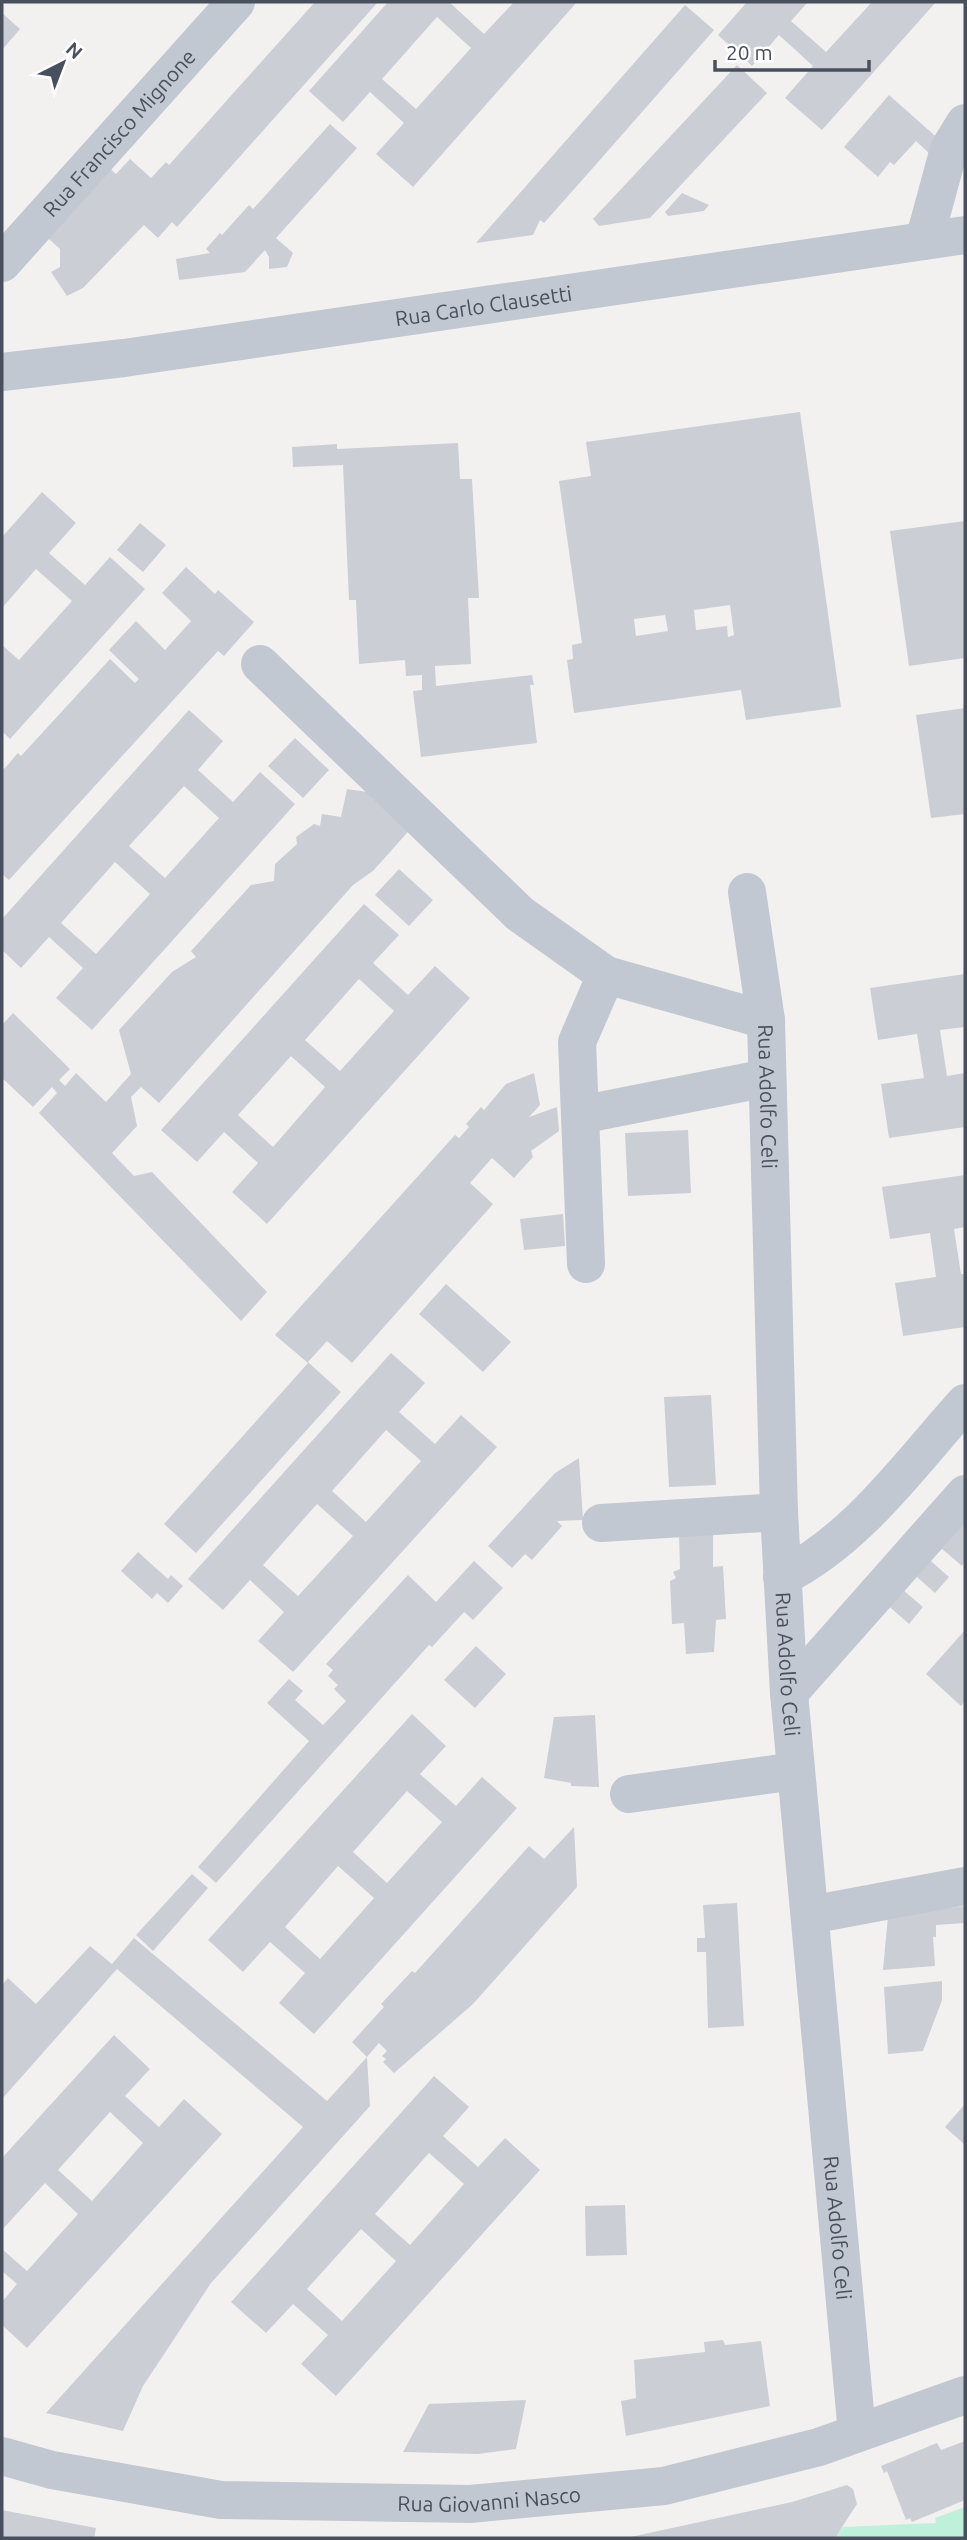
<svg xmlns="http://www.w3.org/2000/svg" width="967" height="2540" font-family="Ubuntu,sans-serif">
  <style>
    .green { fill: #bef0da }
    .building { fill: #ccced6; fill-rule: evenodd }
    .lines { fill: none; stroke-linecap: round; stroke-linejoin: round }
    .minor { stroke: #c1c8d2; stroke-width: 38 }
    .labels { text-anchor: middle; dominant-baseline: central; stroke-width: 5; stroke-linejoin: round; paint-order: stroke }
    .street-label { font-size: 21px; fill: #48505e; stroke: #fff }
  </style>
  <rect width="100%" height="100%" fill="#f3f0f0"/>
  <path class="green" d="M965,2507V2538H834L843,2527L936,2523L935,2518Z"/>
  <path class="building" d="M315,2H378L177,227L172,222L158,238L144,225L83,288L67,296L51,272L60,267V249L48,238L105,164L116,174L130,159L151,178L166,162L169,165Z
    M388,2H449L484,34L514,2H577L413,187L376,154L404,123L370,92L343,122L309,91ZM437,17L471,48L416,109L382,79Z
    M747,2H808L791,21L826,52L872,2H936L822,130L785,98L813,66L779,35L752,66L718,35Z
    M685,5L714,30L592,169L544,223L540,220L533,235L476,243Z
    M2,13L20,29L2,50Z
    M737,65L767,93L650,218L599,226L593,219Z
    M889,95L941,141L930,154L916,141L894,165L890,162L878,177L844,147Z
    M330,124L357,148L276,238L293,253L287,267L269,269V257L265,250L245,272L179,280L176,259L210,253L206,249L220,233L222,235L249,205L253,209Z
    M682,193L709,205L704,211L668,216L665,212Z
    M800,412L841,707L746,720L741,690L574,713L567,660L573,659L572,645L582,643L559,481L591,476L586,442ZM730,605L734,635L728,637L727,626L696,630L694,610ZM665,615L668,631L636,636L634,619Z
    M458,443L460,479H472L479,598H468L471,664L435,666L436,686L532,675L534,685H530L537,743L421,757L413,691L422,690V675L406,676L405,660L359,664L356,600H349L343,465L293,467L292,447L337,444V449Z
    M42,492L76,523L49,553L85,585L110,557L145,589L10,739L2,731V645L19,660L72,601L36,569L2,608V537Z
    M965,521V658L909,666L890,531Z
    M140,523L166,545L143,572L117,550Z
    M186,567L215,594L218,590L254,622L224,656L218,651L9,880L2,874V766L4,769L18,753L21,756L110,659L135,683L139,679L109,650L136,621L165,650L191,621L162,593Z
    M965,708V814L931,818L916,715Z
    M189,710L223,741L198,770L233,802L260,772L295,804L92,1030L56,998L83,968L49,937L21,968L2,950V919ZM184,786L219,818L165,878L129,846ZM115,862L150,894L96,954L61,923Z
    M295,738L329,770L303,798L268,766Z
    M347,789L381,794L415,824L373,871L353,885L159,1103L141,1087L131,1097L137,1126L112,1153L134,1176L152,1172L267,1292L241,1321L39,1113L57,1093L52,1087L33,1107L2,1078V1025L13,1013L70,1069L59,1080L65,1086L76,1073L106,1102L131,1074L119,1030L172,972L196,957L191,951L251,885L274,881L275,864L297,844L296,837L314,824L320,826L322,814L341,817Z
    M399,869L433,900L409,926L375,895Z
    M364,904L399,935L373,963L408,995L435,966L470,998L267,1224L232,1192L258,1163L224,1132L197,1162L161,1130ZM359,979L394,1011L340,1071L305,1040ZM291,1056L325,1087L273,1147L238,1115Z
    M965,974V1027L940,1030L947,1076L965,1073V1127L889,1138L881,1084L924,1078L917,1034L878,1040L870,988Z
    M534,1073L540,1105L529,1117L557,1107L559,1131L531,1151L533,1157L514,1178L492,1158L470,1183L493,1204L352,1363L327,1341L308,1362L341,1392L196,1553L164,1524L308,1363L275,1335L455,1135L459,1138L469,1127L466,1124L481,1107L484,1110L506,1084Z
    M688,1130L691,1193L628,1196L625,1133Z
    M965,1175V1227L954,1229L961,1274H965V1327L903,1336L895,1283L936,1277L930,1233L890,1239L882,1187Z
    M563,1214L565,1246L524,1250L520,1219Z
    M446,1284L511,1342L483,1372L419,1314Z
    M391,1353L425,1383L399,1412L435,1444L461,1415L497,1447L293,1672L258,1641L284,1612L250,1580L223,1610L188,1579ZM386,1430L421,1461L366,1522L332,1491ZM317,1504L353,1536L298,1596L263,1565Z
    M711,1395L716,1485L669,1487L664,1397Z
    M579,1458L583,1520L557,1521L562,1526L532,1560L525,1554L512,1568L488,1546L555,1473Z
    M965,1516V1561L962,1566L934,1542Z
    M679,1534L713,1535V1567L723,1566L726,1619L716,1620L714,1652L686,1654L684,1623L672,1624L670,1581L676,1578L673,1572L680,1569Z
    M138,1552L168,1579L171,1575L183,1586L168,1603L157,1593L152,1599L121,1571Z
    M923,1554L949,1577L935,1593L909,1570Z
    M474,1561L503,1588L473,1620L464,1612L432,1647L429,1645L216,1883L198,1867L309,1741L267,1703L289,1679L303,1691L295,1700L323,1725L346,1701L334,1689L338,1685L328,1676L333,1670L326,1664L408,1575L436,1602Z
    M896,1584L923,1607L909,1624L883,1601Z
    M965,1630V1701L961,1706L926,1674Z
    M476,1646L506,1674L475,1708L444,1680Z
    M412,1714L446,1746L420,1774L456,1806L482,1777L517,1808L314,2034L279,2003L305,1973L270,1942L243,1972L208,1940ZM407,1791L442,1822L387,1883L353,1852ZM338,1866L374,1898L320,1959L285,1927Z
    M595,1715L599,1787L571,1786V1783L544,1778L554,1717Z
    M574,1827L577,1887L473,2004L394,2073L383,2062L386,2059L382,2056L387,2051L379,2043L367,2057L352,2042L384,2007L381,2004L412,1971L415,1973L529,1846L544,1859Z
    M192,1874L208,1888L153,1951L136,1935Z
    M737,1903L744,2026L708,2028L706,1952H697V1938H705L703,1905Z
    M965,1906V1923L936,1925V1937H933L935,1966L883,1970L888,1916Z
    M134,1938L327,2101L367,2057L370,2106L211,2283L143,2386L123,2431L46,2413L303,2127L117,1969L2,2099V1985L8,1978L36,2004L90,1946L112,1964Z
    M942,1981V2000L923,2051L888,2054L884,1987Z
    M114,2035L150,2069L125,2096L159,2127L184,2099L222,2134L27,2348L2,2325V2302L17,2284L2,2271V2249L27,2271L78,2214L45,2183L2,2230V2158ZM110,2112L143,2143L92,2201L58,2170Z
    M434,2076L469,2107L443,2136L478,2167L505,2138L540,2170L336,2396L301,2364L328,2335L293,2304L266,2333L231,2302ZM429,2153L464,2184L410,2245L375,2214ZM361,2229L396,2261L342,2321L307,2289Z
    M965,2104V2145L945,2127Z
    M625,2205L627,2255L586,2256L585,2206Z
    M723,2340L725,2345L761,2341L770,2406L626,2436L621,2401L636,2398L634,2360L705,2352L704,2342Z
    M526,2400L516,2449L478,2454L403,2452L429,2404Z
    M965,2441V2500L912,2522L910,2518L906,2520L887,2471L884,2473L881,2466L937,2443L941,2450Z
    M847,2485L853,2489L857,2504L835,2538H626L792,2502Z
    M2,2510L96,2528L94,2538H2Z"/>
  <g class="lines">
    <g class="minor">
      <path d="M924,241L949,149L965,123"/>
      <path id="s1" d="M2,263L236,2"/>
      <path id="s2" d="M2,372L124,358L965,235"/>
      <path d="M260,664L520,914L606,975L766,1020"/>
      <path id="s3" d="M747,892L766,1020L779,1512L789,1693L857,2433"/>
      <path d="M580,1115L767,1078"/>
      <path d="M586,1264L577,1042L606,975"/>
      <path d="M601,1523L779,1512"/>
      <path d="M782,1577C858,1539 910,1464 965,1403"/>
      <path d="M789,1693L965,1494"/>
      <path d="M629,1794L796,1771"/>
      <path d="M810,1915L965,1886"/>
      <path id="s4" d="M2,2456L52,2470L221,2500L470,2504L664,2486L819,2447L965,2395"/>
    </g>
  </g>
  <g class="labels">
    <g class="street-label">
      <text stroke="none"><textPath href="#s1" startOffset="175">Rua Francisco Mignone</textPath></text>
      <text stroke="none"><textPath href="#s2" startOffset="486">Rua Carlo Clausetti</textPath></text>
      <text stroke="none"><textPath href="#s3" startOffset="206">Rua Adolfo Celi</textPath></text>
      <text stroke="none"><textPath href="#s3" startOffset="774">Rua Adolfo Celi</textPath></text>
      <text stroke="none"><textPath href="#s3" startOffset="1340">Rua Adolfo Celi</textPath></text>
      <text stroke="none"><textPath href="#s4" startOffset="492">Rua Giovanni Nasco</textPath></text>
    </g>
  </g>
  <rect width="967" height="2540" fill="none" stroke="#48505e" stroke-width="7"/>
  <g transform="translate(63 63) rotate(42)" stroke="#ffffff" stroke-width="5" paint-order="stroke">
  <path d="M0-5L12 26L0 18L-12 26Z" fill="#48505e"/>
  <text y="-10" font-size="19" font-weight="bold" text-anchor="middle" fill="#48505e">N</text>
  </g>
  <path d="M715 60v10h154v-10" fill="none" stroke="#48505e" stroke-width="3.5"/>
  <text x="726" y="60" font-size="21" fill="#48505e" stroke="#ffffff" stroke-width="5" paint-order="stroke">20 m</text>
</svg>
